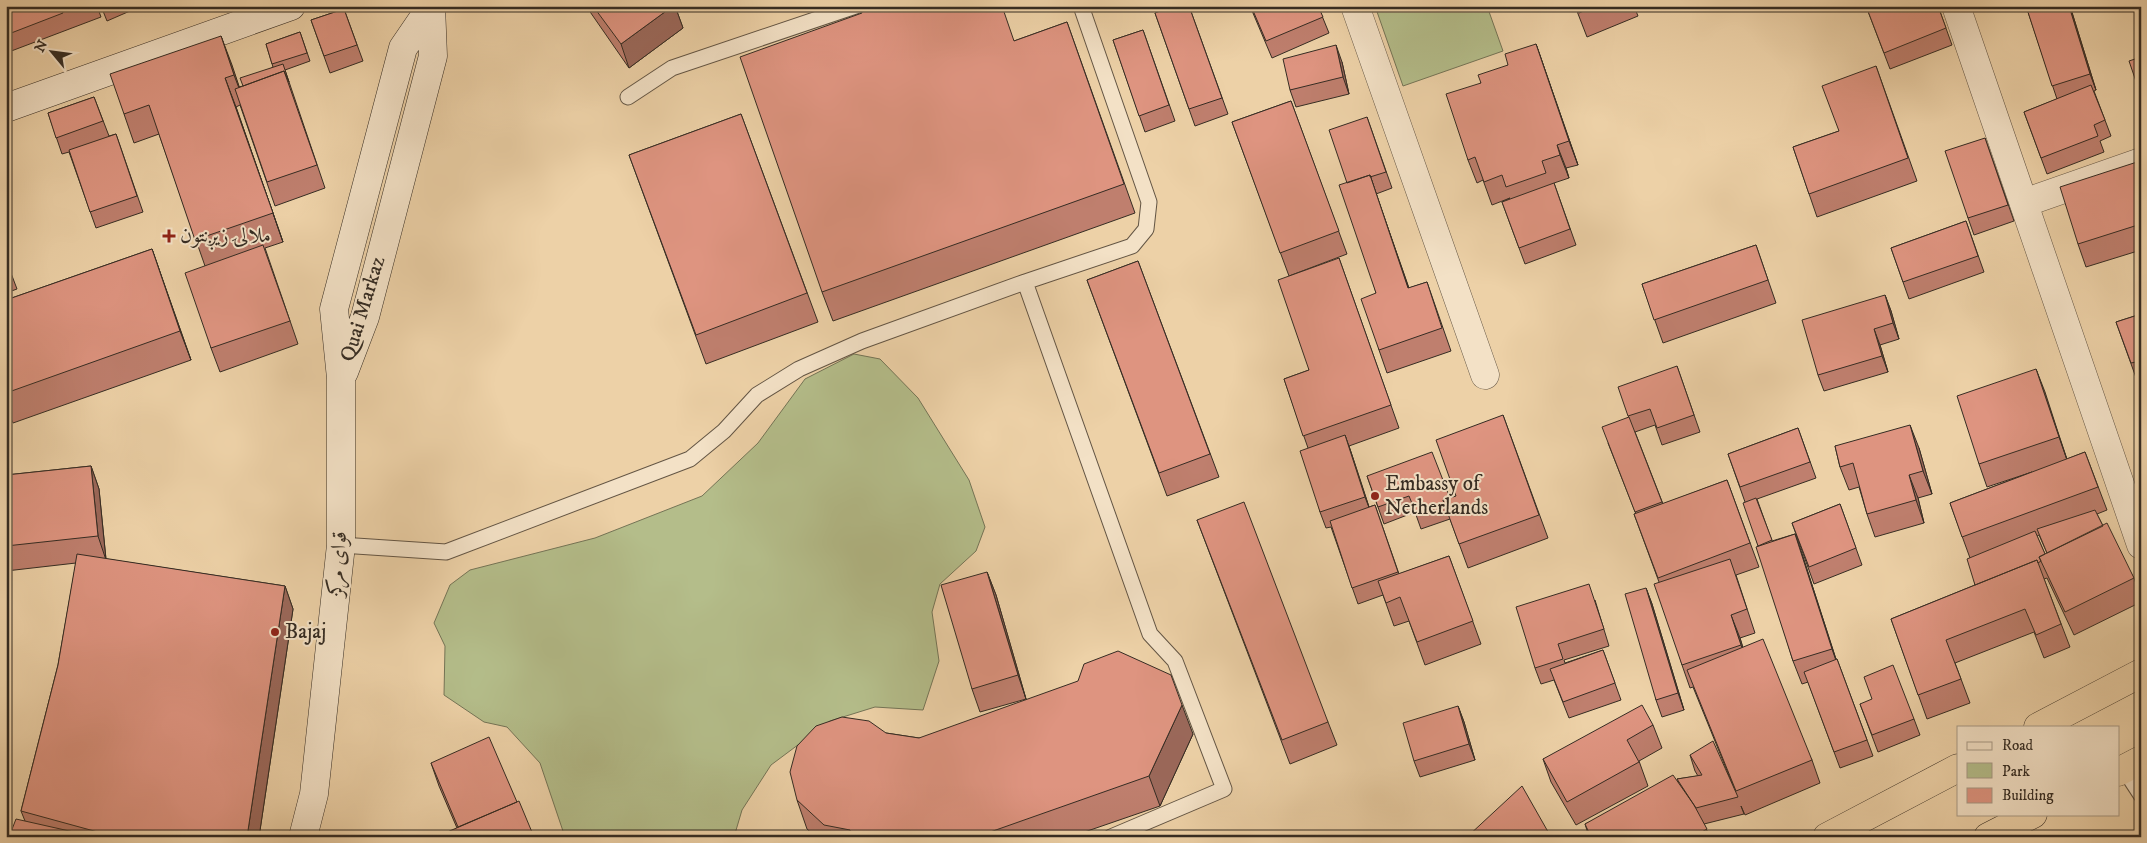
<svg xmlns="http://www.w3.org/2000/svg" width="2147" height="843" font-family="'IM FELL DW Pica',Amiri,serif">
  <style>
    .green { fill: #b4bd8a; stroke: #747456 }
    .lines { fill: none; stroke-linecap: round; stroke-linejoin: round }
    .lane-casing { stroke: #635544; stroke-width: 17 }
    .street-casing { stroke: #635544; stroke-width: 29 }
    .secondary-casing { stroke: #352c23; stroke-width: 29 }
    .highway-casing { stroke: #352c23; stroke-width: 29 }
    .lane { stroke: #f3e1c6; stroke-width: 15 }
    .street { stroke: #f3e1c6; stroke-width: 28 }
    .secondary { stroke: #f3e1c6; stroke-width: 28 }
    .highway { stroke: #edd1a7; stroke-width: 28 }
    .wall { fill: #bf7f6e; stroke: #352c23; fill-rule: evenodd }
    .shaded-wall { fill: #9b685a; stroke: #352c23 }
    .building { fill: #de9480; stroke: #352c23 }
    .poi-dot { fill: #8f2418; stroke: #f3e1c6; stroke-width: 2 }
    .labels { text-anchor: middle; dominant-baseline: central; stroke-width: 4; stroke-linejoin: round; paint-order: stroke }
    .poi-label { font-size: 21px; fill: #352c23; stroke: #f3e1c6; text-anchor: start }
    .street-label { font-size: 21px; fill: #352c23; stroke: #f3e1c6 }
  </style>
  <rect width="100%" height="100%" fill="#edd1a7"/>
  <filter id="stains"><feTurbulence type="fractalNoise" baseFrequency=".004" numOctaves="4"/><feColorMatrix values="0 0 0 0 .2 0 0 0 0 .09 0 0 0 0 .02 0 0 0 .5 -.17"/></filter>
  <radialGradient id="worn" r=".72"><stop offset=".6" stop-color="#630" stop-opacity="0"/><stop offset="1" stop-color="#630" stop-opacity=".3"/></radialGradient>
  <path class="green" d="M1375,6H1487L1503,51L1403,86Z
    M854,354L880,359L918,398L969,480L985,527L976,551L940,584L932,612L939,661L923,710L875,707L830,721L771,765L742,810L734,837H565L540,763L507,727L484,722L444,695L445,646L434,623L450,585L470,570L595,538L702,496L758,443L805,379Z"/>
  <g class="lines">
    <g class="lane-casing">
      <path id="lane" d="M1081,6L1149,202L1146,229L1132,246L1025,282L1150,634L1175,661L1224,789L1111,837
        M628,97L672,68L856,6
        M341,545L446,552L690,459L724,431L757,395L799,369L862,341L1025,282
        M2124,769L2141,795"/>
    </g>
    <g class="street-casing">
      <path id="street" d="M1355,6L1485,375
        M1956,6L2141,545
        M2024,203L2141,162"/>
    </g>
    <g class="secondary-casing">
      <path id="secondary" d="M6,108L291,6
        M344,372L365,317L433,56L431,6
        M303,837L314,794L341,545V378L334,309L403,48L431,7"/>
    </g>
    <g class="highway-casing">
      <path id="highway" d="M2038,727L2141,673
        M2118,772L2141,760
        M1827,837L1958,768
        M1988,837L2033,814"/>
    </g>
    <use href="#lane" class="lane"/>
    <use href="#street" class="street"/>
    <use href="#secondary" class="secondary"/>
    <use href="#highway" class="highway"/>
  </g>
  <path class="wall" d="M13,6H97L101,17L6,53V9Z
    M101,6H128L130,11L107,21Z
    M586,6H675L683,28L629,68Z
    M1189,6L1228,114L1195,126L1155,13Z
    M1250,6H1318L1329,33L1272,58Z
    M1575,6H1634L1638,16L1587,37Z
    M1866,6H1938L1952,45L1890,69Z
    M2026,6H2070L2096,90L2094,91L2111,136L2100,141L2104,152L2047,174L2024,112L2057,99Z
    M344,9L363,61L330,73L311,20Z
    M1067,22L1135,213L833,321L822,292L1014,41Z
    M1143,30L1175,121L1145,132L1113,40Z
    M300,32L310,61L285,70L325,188L275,206L240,105L236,107L283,242L265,248L298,344L220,372L211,348L205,266L159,134L134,143L124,114L221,36L239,87L243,86L273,67L266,44Z
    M1536,44L1578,165L1566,168L1569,178L1554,183L1576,245L1525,264L1502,202L1510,198L1492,205L1483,180L1477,183L1468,160L1480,83L1508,65Z
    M1342,62L1349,94L1296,107L1290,90Z
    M1876,66L1917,181L1817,217L1793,147L1839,131Z
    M94,97L109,136L116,134L143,212L96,228L69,152L62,154L48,113Z
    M1291,101L1347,254L1289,276L1232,122Z
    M741,114L818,322L706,364L629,155Z
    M1367,117L1392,188L1376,194L1409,288L1427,282L1451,351L1387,373L1379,350L1376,293L1347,183Z
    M1985,138L2014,221L1974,235L1968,218Z
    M2137,162L2141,172V250L2086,267L2078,244Z
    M1966,221L1984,272L1909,299L1891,248Z
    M1756,245L1776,303L1663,343L1642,284Z
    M152,249L191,360L13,423L6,406V300Z
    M1339,258L1399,428L1349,446L1369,507L1375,505L1399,574L1449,556L1481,644L1425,665L1409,621L1394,626L1383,595L1358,604L1331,527L1326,528L1320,512L1308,448L1284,379L1309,370Z
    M6,260L17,289L6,293Z
    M1138,261L1219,477L1167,496L1087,280Z
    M1885,295L1891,311L1899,339L1880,345L1888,372L1824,391L1818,375Z
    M2141,314V386H2139L2116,322Z
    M1677,366L1700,432L1662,445L1655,425L1635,432L1663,504L1727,480L1759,567L1736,575L1755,633L1740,638L1743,648L1812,760L1820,783L1745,815L1741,806L1744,814L1704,824L1710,837H1589L1585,824L1679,782L1677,779L1698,776L1695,771L1690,755L1734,788L1693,687L1690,688L1682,665L1659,582L1634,514H1636L1608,443L1628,417Z
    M2036,369L2067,459L2085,452L2107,510L2097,514L2103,526L2134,578L2141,598V602L2074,635L2047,578L2044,579L2070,647L2044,658L2034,632L1955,663L1970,703L1927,719L1891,619L1975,585L1970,558L1950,503L2032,472L1987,487L1979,464ZM2039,535L2047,553L2045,554L2037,536Z
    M1503,415L1548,538L1468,568L1450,519L1421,529L1415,512L1384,524L1367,476L1450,498L1456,496Z
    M1798,428L1816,478L1757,499L1772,541L1795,534L1803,557L1836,659H1837L1873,756L1840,768L1808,682L1802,684L1793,661L1745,502L1728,454Z
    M1835,446L1919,448L1932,494L1918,498L1924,523L1875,537L1867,514L1859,487L1849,490L1840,467Z
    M91,466L99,489L106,559L285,586L293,609L259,837H9L25,821L21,811L58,665L76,563L6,571V475Z
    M1840,504L1862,565L1814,584L1792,523Z
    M1197,520L1328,722L1337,745L1290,764Z
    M987,572L996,595L1026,699L980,712L972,689Z
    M1646,588L1652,604L1684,710L1662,717L1656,700Z
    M1595,600L1609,646L1564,660L1565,663L1603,650L1621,700L1569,718L1554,680L1541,684L1535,668Z
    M1860,704L1914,719L1920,735L1878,752Z
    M1458,706L1464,722L1475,760L1420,777L1414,761Z
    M1653,725L1662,748L1639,761L1648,786L1576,825L1551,782L1543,759Z
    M886,733L919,738L1193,734L1160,806L1070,837H816L807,829L797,800Z
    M431,763L517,802L457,828L439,786Z"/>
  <path class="shaded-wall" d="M673,6H675L683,28L629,68L621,44Z
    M2069,6H2070L2096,90L2090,74Z
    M221,36L232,65L245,104L234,75Z
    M1536,44L1544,67L1578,165L1569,141Z
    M1336,45L1342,62L1349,94L1343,77Z
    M225,78L236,107L283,242L273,213Z
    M1557,145L1566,168L1569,178L1560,155Z
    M1370,175L1378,199L1417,312L1408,288Z
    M152,249L162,278L191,360L180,331Z
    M1885,295L1891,311L1899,339L1893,323Z
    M1874,329L1880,345L1888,372L1882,356Z
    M2036,369L2045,392L2067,460L2059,437Z
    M1910,425L1919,448L1932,494L1923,471Z
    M1345,435L1351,452L1371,513L1365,497Z
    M91,466L99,489L106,560L98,536Z
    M1909,475L1918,498L1924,523L1916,500Z
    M1795,534L1803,557L1840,672L1832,649Z
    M987,572L996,595L1026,699L1018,675Z
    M285,586L293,609L259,837H247Z
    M1646,588L1652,604L1684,710L1678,693Z
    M1731,615L1740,638L1749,668L1741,645Z
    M1182,705L1193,734L1160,806L1149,776Z
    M1458,706L1464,722L1475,760L1469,744Z"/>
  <path class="building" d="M13,6H61L63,13L6,35V9Z
    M593,6H673L621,44Z
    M860,6H1002L1014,41L1067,22L1124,184L822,292L740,57L862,13Z
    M1173,6H1189L1222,98L1189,109L1155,13Z
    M1251,6H1318L1323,17L1266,41Z
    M1576,6H1596L1579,13Z
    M1866,6H1938L1946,28L1884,53Z
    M2026,6H2069L2090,74L2052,86Z
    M344,9L357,45L324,56L311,20Z
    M1143,30L1169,105L1139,116L1113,40Z
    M300,32L307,53L272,64L266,44Z
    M221,36L234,75L225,78L273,213L195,240L149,105L124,114L110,74Z
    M1536,44L1569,141L1557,145L1560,155L1542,161L1546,173L1506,187L1502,175L1484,182L1475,157L1468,160L1446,94L1481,83L1478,75L1508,65L1505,54Z
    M1336,45L1343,77L1290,90L1283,59Z
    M2141,57V96L2129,61Z
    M283,64L289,82L284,71L243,86L240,78Z
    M1876,66L1908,158L1809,194L1793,147L1839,131L1822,86Z
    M284,71L317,165L267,182L235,89Z
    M2091,85L2105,120L2094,125L2098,136L2041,158L2024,112Z
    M94,97L103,121L56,138L48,113Z
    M1291,101L1339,231L1280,253L1232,122Z
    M741,114L807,293L696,335L629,155Z
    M1367,117L1386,172L1370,177V175L1347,183L1329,130Z
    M116,134L137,196L90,212L69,150Z
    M1985,138L2008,205L1968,218L1945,151Z
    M2137,162L2141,174V224L2078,244L2060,187Z
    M1370,175L1408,288L1427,282L1442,328L1379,350L1361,299L1376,293L1339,185Z
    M1554,183L1570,229L1519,248L1502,202Z
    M1966,221L1978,256L1903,282L1891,248Z
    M263,245L290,321L211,348L185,273Z
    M1756,245L1768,280L1654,320L1642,284Z
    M152,249L180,331L6,393V300Z
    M1339,258L1391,405L1303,436L1284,379L1309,370L1278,280Z
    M1138,261L1210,454L1159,473L1087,280Z
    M1885,295L1893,323L1874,329L1882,356L1818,375L1802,320Z
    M2141,314V361L2131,363L2116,322Z
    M1677,366L1694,415L1657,428L1650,409L1628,416L1618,387Z
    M2036,369L2059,437L1979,464L1957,396Z
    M1503,415L1539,515L1459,544L1443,500L1456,496L1436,440Z
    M1629,417L1662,502L1635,512L1602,427Z
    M1910,425L1923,471L1909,475L1916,500L1867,514L1853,463L1840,467L1835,446Z
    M1798,428L1810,462L1740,487L1728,454Z
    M1345,435L1365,497L1320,512L1300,451Z
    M1432,452L1450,498L1443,500L1444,502L1416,513L1409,496L1378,507L1367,476Z
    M2085,452L2098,487L1962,537L1950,503Z
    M91,466L98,536L6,546V475Z
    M1727,480L1750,543L1658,578L1634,514Z
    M1756,498L1772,540L1758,546L1743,503Z
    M1244,502L1328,722L1282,740L1197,520Z
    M1840,504L1856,548L1809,567L1792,523Z
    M1375,505L1398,572L1352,588L1330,521Z
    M2095,510L2103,526L2047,553L2037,529Z
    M2107,523L2134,578L2065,612L2039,557Z
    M2035,531L2045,554L2039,557L2041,561L2038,563L2037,560L1975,585L1967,559Z
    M1795,534L1832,649L1793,661L1756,547Z
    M77,554L285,586L247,837H116L21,811L58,665Z
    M1449,556L1473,621L1417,642L1400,597L1386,603L1378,581Z
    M1730,559L1747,609L1731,615L1741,645L1682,665L1654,584Z
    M2037,560L2061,624L2036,635L2025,609L1946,640L1961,679L1918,695L1891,619Z
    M987,572L1018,675L972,689L941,585Z
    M1589,584L1604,629L1558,644L1563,659L1535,668L1516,607Z
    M1646,588L1678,693L1656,700L1625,594Z
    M1763,639L1812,760L1736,791L1687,670Z
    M1603,650L1615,683L1563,702L1550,669Z
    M1118,651L1171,675L1182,705L1149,776L976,837H851L850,830L824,825L797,800L790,772L797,746L816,726L842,717L869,721L886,733L919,738L1078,681L1084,664Z
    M1837,659L1867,740L1834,752L1804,672Z
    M1893,665L1914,719L1872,735L1860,704L1872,699L1864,677Z
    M1642,705L1653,725L1627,740L1639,762L1567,802L1543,759Z
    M1458,706L1469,744L1414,761L1403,723Z
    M489,737L517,802L458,827L431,763Z
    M1713,741L1738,797L1696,808L1677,779L1702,775L1690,755Z
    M1673,775L1694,805L1707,829L1693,837H1591L1585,824Z
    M1522,786L1551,837H1467Z
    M519,801L534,837H447L445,833Z
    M16,819L96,837H9Z"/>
  <g class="poi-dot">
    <path d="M166.5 228.5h5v5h5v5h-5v5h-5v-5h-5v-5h5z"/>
    <circle cx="1375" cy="496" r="5"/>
    <circle cx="275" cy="632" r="5"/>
  </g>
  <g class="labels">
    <g class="poi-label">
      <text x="180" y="236">ملالۍ زیږنتون</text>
      <text x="1385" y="484">Embassy of<tspan x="1385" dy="24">Netherlands</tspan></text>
      <text x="285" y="632">Bajaj</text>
    </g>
    <g class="street-label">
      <text transform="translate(363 309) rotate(-73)">Quai Markaz</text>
      <text transform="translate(338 564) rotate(-86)">قوای مرکز</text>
    </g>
  </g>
  <rect width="2147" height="843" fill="none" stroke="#edd1a7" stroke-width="25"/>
  <rect x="8" y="8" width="2132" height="828" fill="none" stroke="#352c23" stroke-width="2.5"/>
  <rect x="12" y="12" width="2122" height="818" fill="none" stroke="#352c23"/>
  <rect x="1957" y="726" width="162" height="90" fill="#f3e1c6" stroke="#a79985"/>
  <rect x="1967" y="742" width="25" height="8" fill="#f3e1c6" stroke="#a79985"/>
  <text x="2002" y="750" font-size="15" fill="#352c23">Road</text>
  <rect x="1967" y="763" width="25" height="15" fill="#b4bd8a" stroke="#a79985"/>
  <text x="2002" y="776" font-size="15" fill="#352c23">Park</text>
  <rect x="1967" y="788" width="25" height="15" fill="#de9480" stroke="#a79985"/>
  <text x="2002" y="800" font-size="15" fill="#352c23">Building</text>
  <g transform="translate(52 52) rotate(299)" stroke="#f3e1c6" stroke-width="4" paint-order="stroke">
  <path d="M0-4L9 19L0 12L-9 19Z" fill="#352c23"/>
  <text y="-8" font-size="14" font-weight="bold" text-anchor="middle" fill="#352c23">N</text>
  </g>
  <rect width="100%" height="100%" filter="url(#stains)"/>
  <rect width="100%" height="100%" fill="url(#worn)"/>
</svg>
